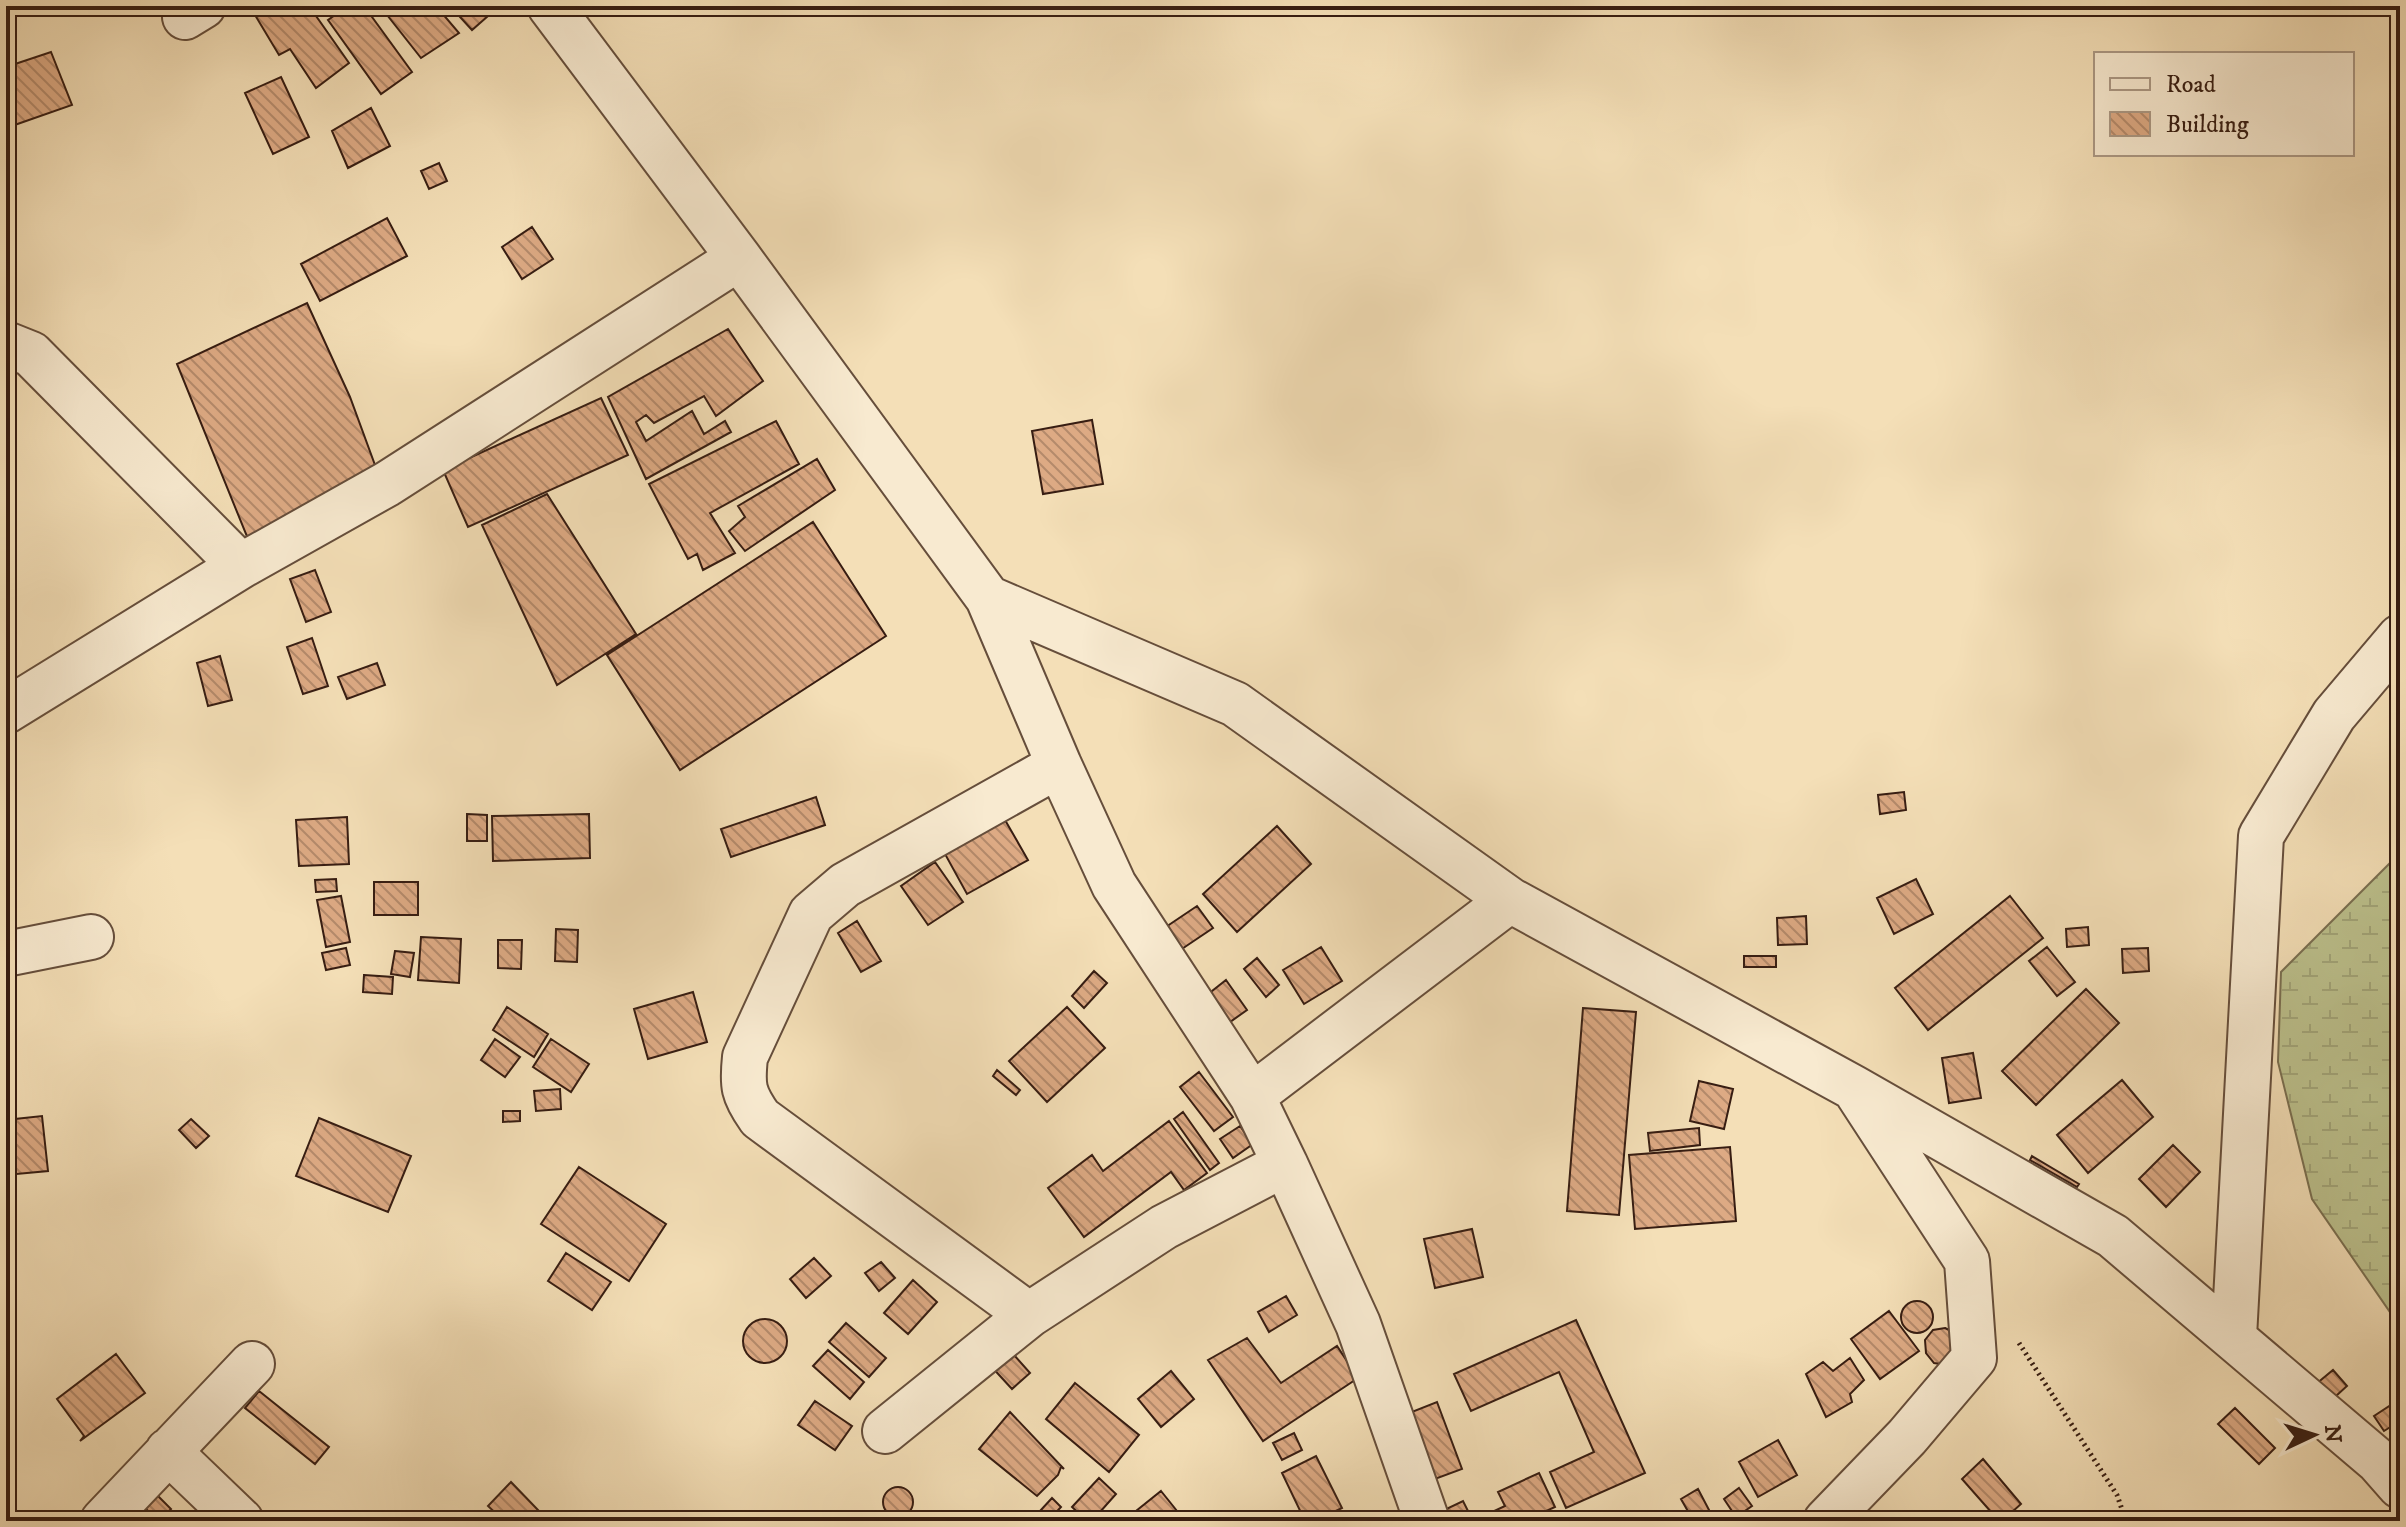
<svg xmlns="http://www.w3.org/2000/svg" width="2406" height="1527" font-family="'IM FELL DW Pica',serif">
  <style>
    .wetland { fill: url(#wetland-marsh); stroke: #7a6f50; stroke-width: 2 }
    .building { fill: url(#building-back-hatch); stroke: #371d12; stroke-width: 2 }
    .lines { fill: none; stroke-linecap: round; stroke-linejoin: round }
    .minor-casing { stroke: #664e3b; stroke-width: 48 }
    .path { stroke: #371d12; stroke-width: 5; stroke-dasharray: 2 4; stroke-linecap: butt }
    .minor { stroke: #f8ead0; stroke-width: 44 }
  </style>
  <defs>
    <pattern id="wetland-marsh" width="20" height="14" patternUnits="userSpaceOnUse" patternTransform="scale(2)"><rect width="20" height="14" fill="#bcc18d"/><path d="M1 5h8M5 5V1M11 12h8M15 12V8" fill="none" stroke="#a2a579"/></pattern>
    <pattern id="building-back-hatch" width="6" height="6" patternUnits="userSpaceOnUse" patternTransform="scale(2)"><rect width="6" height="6" fill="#ddaa84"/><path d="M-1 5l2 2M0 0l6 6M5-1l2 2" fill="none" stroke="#b48a6b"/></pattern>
  </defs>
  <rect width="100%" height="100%" fill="#f4dfb7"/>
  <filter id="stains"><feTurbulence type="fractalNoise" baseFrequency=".0025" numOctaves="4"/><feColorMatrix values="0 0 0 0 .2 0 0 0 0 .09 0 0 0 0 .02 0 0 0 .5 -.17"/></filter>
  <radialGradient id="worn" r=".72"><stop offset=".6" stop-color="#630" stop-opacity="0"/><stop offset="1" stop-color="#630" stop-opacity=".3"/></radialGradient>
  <path class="wetland" d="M2400,853V1317L2392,1315L2312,1199L2278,1062L2281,972Z"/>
  <path class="building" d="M269,6H292L296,11L309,6L349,63L316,88L290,49L279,55L255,15Z
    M348,6H364L412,72L381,94L328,20Z
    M380,6H436L459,33L421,58Z
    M450,6H493L496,9L472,30Z
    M51,52L72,105L6,128V67Z
    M281,77L309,137L273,154L245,93Z
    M371,108L390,146L348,168L332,131Z
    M439,163L447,181L429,189L421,171Z
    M387,218L407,256L320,301L301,264Z
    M532,227L553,259L522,279L502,247Z
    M307,303L350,397L379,476L248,539L177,364Z
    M728,329L763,381L716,416L704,396L654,423L646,415L636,422L646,441L692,411L704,434L725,421L731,432L646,479L608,397Z
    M601,398L628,455L468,527L443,470Z
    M1092,420L1103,484L1043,494L1032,431Z
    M776,421L799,464L710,513L735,553L703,570L697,554L688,559L649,484Z
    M817,459L835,490L745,551L729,531L745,517L738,506Z
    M547,494L636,634L557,685L482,525Z
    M813,522L886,636L680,770L607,655Z
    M315,570L331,612L306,622L290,579Z
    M312,638L328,686L303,694L287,647Z
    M220,656L232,700L208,706L197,663Z
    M377,663L385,685L347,699L338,677Z
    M1904,792L1906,810L1880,814L1878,795Z
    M816,797L825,825L731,857L721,829Z
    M467,814L487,815V841H467Z
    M589,814L590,858L493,861L492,816Z
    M347,817L349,864L299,866L296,820Z
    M1005,820L1028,860L967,894L945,854Z
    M1277,826L1311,864L1237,932L1203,894Z
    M935,862L963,902L928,925L901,886Z
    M336,879L337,891L316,892L315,880Z
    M1916,879L1933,914L1894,934L1877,898Z
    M374,882H418V915H374Z
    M341,896L350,942L326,947L317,900Z
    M2010,896L2043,938L1928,1030L1895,988Z
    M1197,906L1213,928L1170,957L1154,935Z
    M1806,916L1807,944L1778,945L1777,918Z
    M857,921L881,961L861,972L838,933Z
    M2088,927L2089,945L2067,947L2066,929Z
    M556,929L578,930L577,962L555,961Z
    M421,937L461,939L459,983L418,980Z
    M498,940H522L521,969L498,968Z
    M1321,947L1342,981L1304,1004L1283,970Z
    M2047,947L2075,982L2057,996L2029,961Z
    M346,948L350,965L326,970L322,953Z
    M2148,948L2149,971L2123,973L2122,949Z
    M395,951L414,953L410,977L391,974Z
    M1744,956H1776V967H1744Z
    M1257,958L1279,985L1266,997L1244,969Z
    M1094,971L1107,983L1084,1008L1072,996Z
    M364,975L393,977L392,994L363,992Z
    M1226,980L1247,1010L1223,1027L1202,999Z
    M2086,989L2119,1023L2036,1105L2002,1071Z
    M693,992L707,1042L648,1059L634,1009Z
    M507,1007L548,1034L534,1057L493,1030Z
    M1067,1007L1105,1048L1047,1102L1009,1061Z
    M1583,1008L1636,1012L1619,1215L1567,1211Z
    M495,1039L520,1057L505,1077L481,1060Z
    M551,1039L589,1064L571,1092L533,1067Z
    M1973,1053L1981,1098L1949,1103L1942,1058Z
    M997,1070L1020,1090L1016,1095L993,1076Z
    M1199,1072L1233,1117L1214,1131L1180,1087Z
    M2122,1080L2153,1117L2088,1173L2057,1135Z
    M1699,1081L1733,1089L1724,1129L1690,1121Z
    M560,1089L561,1109L536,1111L534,1091Z
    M503,1111H520V1121L503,1122Z
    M1183,1112L1219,1163L1210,1170L1174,1119Z
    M42,1116L48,1171L6,1175V1120Z
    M319,1118L411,1156L388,1212L296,1176Z
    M191,1119L209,1136L196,1148L179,1130Z
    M1169,1121L1207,1173L1184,1190L1171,1172L1084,1237L1048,1188L1092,1155L1103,1171Z
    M1240,1126L1253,1144L1233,1158L1220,1139Z
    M1699,1128L1700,1145L1650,1151L1648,1133Z
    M2173,1145L2200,1172L2166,1207L2139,1179Z
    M1730,1147L1736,1221L1635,1229L1629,1155Z
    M2032,1156L2079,1184L2077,1187L2030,1160Z
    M579,1167L666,1224L629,1281L541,1224Z
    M1472,1229L1483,1277L1435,1288L1424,1239Z
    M566,1253L611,1282L592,1310L548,1281Z
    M814,1258L831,1276L806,1298L790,1279Z
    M881,1262L895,1278L879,1291L865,1273Z
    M913,1280L937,1302L908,1334L884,1313Z
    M1286,1296L1297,1315L1269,1332L1258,1312Z
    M1901 1317a16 16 0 1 1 32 0a16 16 0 1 1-32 0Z
    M1889,1311L1919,1351L1880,1379L1851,1339Z
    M743 1341a22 22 0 1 1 44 0a22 22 0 1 1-44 0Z
    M1576,1320L1645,1473L1566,1508L1550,1472L1594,1452L1559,1372L1471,1411L1454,1374Z
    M846,1323L886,1358L869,1377L829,1342Z
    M1945,1328L1957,1334L1958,1358L1947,1365L1934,1363L1926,1353L1925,1340L1933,1330Z
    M1247,1338L1281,1383L1337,1346L1358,1378L1263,1441L1208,1360Z
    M1007,1347L1030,1373L1012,1389L989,1364Z
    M828,1350L864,1382L850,1399L813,1366Z
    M116,1354L145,1393L80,1441L84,1436L57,1399Z
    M1850,1358L1864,1380L1850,1394L1852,1402L1826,1417L1806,1374L1823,1362L1833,1371Z
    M2333,1370L2347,1386L2325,1406L2310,1389Z
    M1171,1371L1194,1399L1161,1427L1138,1399Z
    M1075,1383L1139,1435L1109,1472L1046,1419Z
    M259,1391L329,1447L315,1464L245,1408Z
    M815,1401L852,1426L835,1450L798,1425Z
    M1437,1402L1462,1469L1424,1483L1399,1417Z
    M2394,1403L2400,1413V1421L2384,1431L2374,1416Z
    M2235,1408L2275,1448L2259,1464L2218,1424Z
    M1010,1412L1064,1469L1061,1467L1058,1475L1037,1496L979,1449Z
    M1294,1433L1302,1450L1282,1460L1273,1443Z
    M1778,1440L1797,1475L1758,1497L1739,1462Z
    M1316,1456L1342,1508L1315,1521H1305L1282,1473Z
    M1983,1459L2021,1504L2002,1521H1999L1962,1479Z
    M1539,1473L1555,1507L1524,1521H1442L1438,1513L1463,1501L1473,1521L1505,1506L1498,1492Z
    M1099,1478L1116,1494L1092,1521H1087L1072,1507Z
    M511,1482L539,1511L530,1521H504L488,1506Z
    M883 1502a15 15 0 1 1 30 0a15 15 0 1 1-30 0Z
    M1739,1488L1752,1506L1736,1517L1724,1499Z
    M1698,1489L1709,1510L1693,1520L1681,1499Z
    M1161,1491L1185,1521H1127L1126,1519Z
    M155,1493L171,1509L160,1521H158L143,1506Z
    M1052,1498L1061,1507L1049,1520L1040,1511Z"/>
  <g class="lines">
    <g class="minor-casing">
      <path id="minor" d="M550,6L739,258L988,598L1059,765L1114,885L1252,1096L1285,1164L1358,1324L1427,1521
        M185,17L203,6
        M6,344L31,354L241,566
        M988,598L1235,704L1510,900L1854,1088L2113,1236L2378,1461L2400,1486
        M6,711L241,566L387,484L739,258
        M6,954L91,937
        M1252,1096L1510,900
        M1029,1315L760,1118C743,1094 742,1086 745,1057L811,914L845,885L1059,765
        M2234,1337L2261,836L2334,715L2400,637
        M885,1431L1029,1315L1164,1227L1285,1164
        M168,1451L241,1521
        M103,1521L252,1364
        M1826,1521L1907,1437L1974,1358L1967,1261L1858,1094"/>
    </g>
    <path class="path" d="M2019,1343L2117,1495L2126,1521"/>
    <use href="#minor" class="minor"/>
  </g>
  <rect width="2406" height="1527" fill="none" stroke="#f4dfb7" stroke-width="32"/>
  <rect x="8" y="8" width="2390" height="1511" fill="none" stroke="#371d12" stroke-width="4"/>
  <rect x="16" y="16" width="2374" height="1495" fill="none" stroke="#371d12" stroke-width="2"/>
  <rect x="2094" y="52" width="260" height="104" fill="#f8ead0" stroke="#ab9884" stroke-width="2"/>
  <rect x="2110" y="78" width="40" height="12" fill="#f8ead0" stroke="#ab9884" stroke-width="2"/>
  <text x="2166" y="92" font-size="24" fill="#371d12">Road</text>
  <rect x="2110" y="112" width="40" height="24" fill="url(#building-back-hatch)" stroke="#ab9884" stroke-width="2"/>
  <text x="2166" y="132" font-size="24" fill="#371d12">Building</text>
  <g transform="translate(2314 1435) rotate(86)" stroke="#f8ead0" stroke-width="6" paint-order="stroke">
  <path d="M0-6L14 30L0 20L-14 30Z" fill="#371d12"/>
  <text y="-12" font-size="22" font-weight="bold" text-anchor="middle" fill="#371d12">N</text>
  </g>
  <rect width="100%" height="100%" filter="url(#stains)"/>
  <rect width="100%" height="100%" fill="url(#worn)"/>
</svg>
